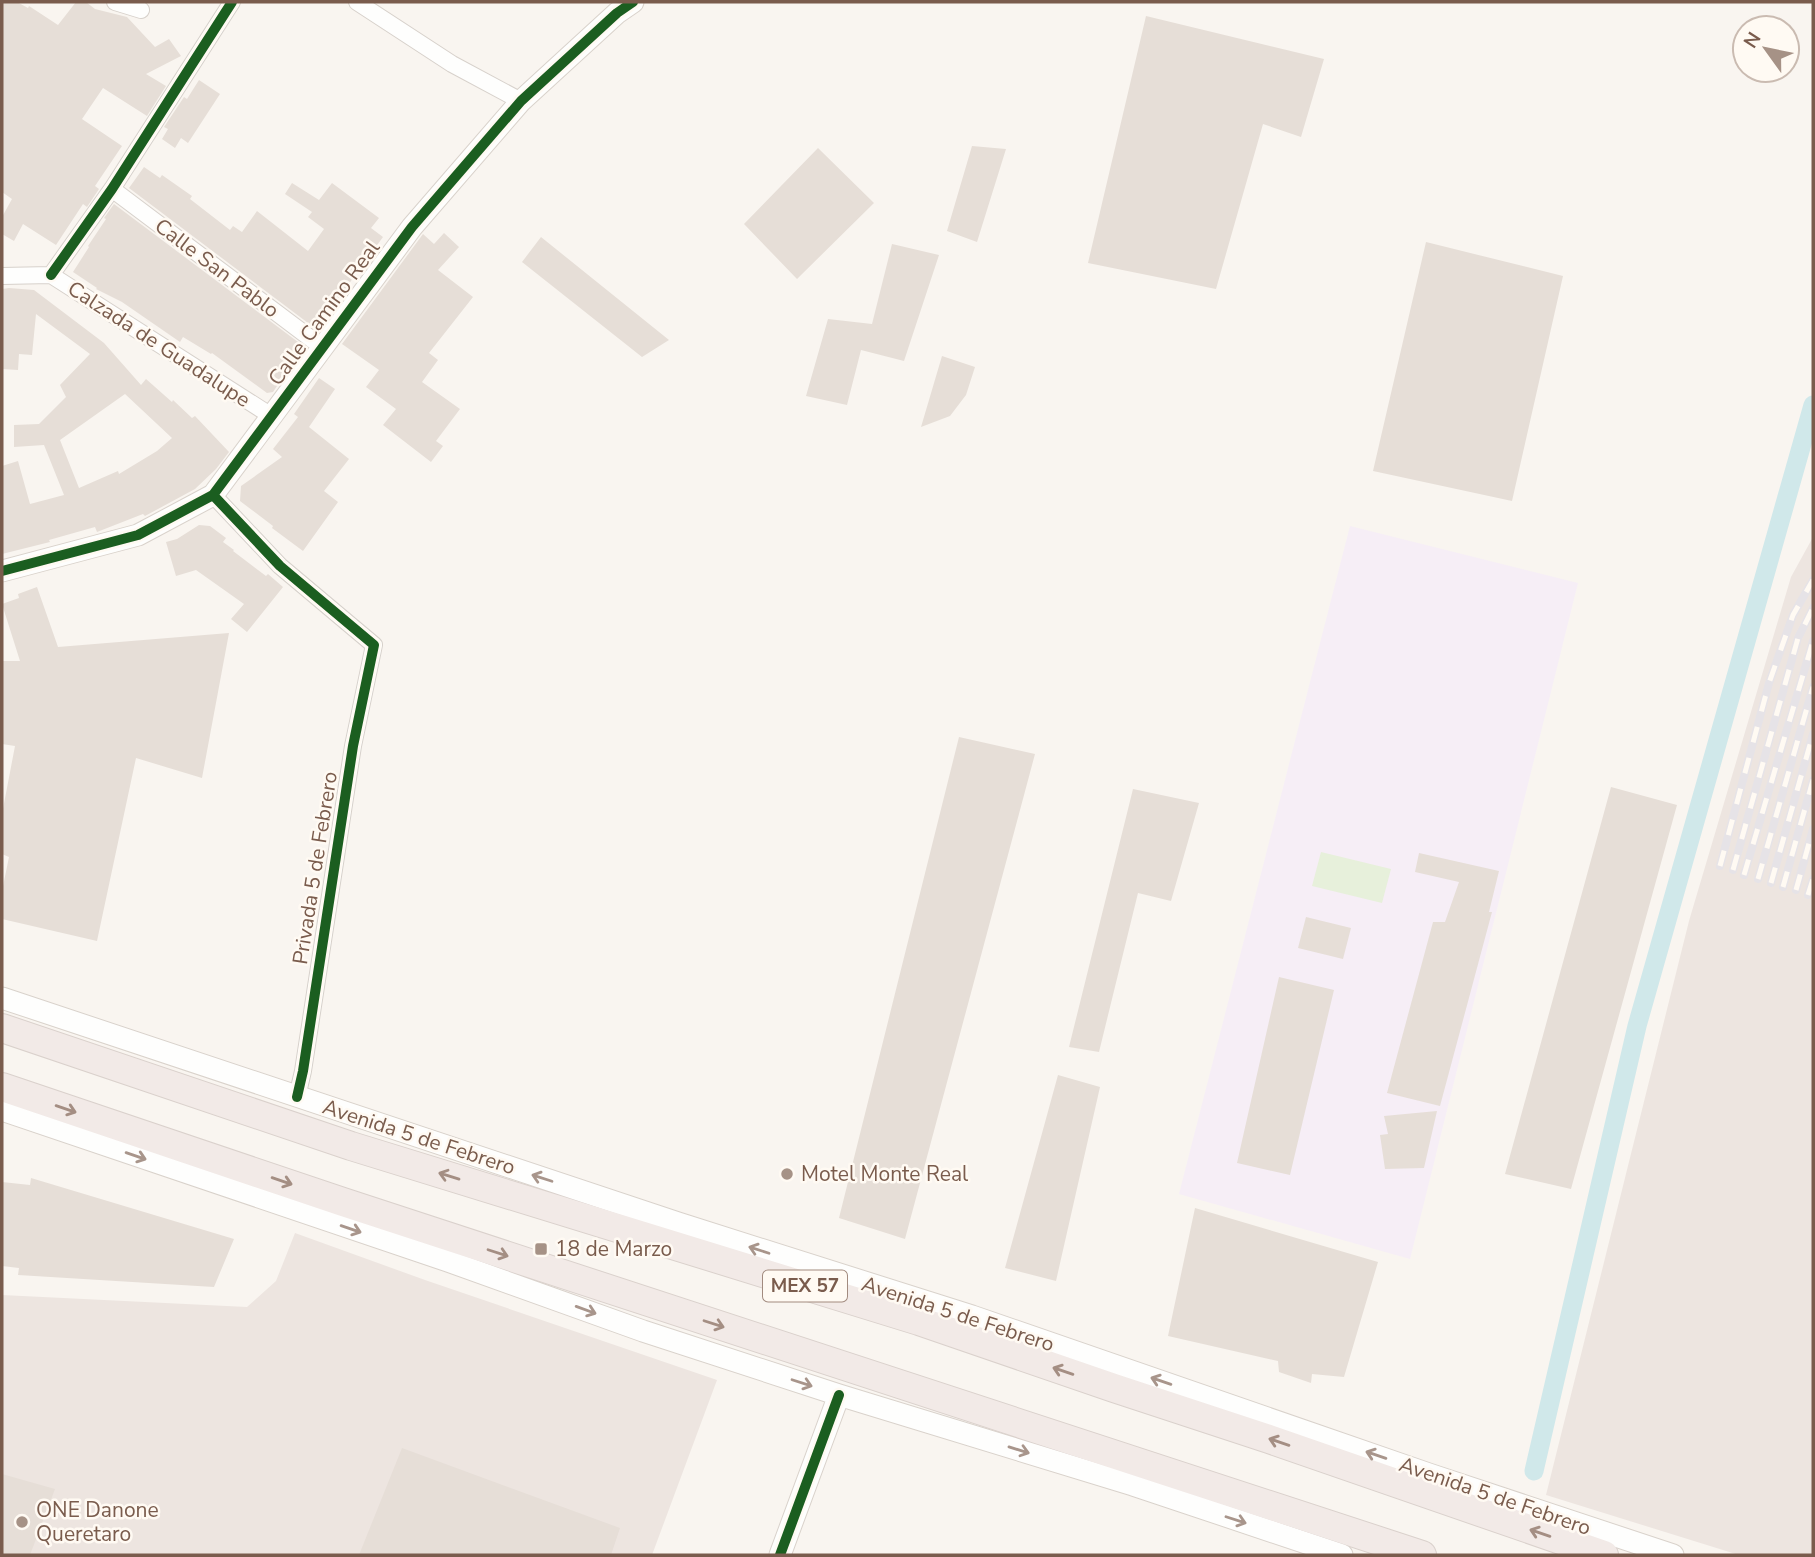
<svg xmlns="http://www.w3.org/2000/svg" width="1815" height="1557" font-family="'Nunito Sans',sans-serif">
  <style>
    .industrial { fill: #ede5e0 }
    .education { fill: #f6eef6 }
    .green { fill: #e7f0db }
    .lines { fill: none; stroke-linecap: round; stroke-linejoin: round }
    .canal { stroke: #d0e8ea; stroke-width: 19 }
    .building { fill: #e6ded7; fill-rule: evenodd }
    .street-casing { stroke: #d7d1cb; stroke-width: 18 }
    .secondary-casing { stroke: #d9d2cb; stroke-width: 23 }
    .highway-casing { stroke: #dad1cc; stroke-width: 30 }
    .street { stroke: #fefefd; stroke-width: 16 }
    .secondary { stroke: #fefefd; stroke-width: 21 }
    .highway { stroke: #f2eae7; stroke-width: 28 }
    .rail-casing { stroke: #e6e3e7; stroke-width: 8 }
    .rail { stroke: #fffaf3; stroke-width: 5; stroke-dasharray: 16; stroke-linecap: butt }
    .cycleway-casing { stroke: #fffaf3; stroke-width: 15 }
    .cycleway { stroke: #1b5e20; stroke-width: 10 }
    .oneway { stroke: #a48e83 }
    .oneway2 { stroke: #a8958b }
    .poi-dot { fill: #a69286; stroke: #fffaf3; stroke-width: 2.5 }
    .labels { text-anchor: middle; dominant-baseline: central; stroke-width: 5; stroke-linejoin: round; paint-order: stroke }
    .shield { fill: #fffaf3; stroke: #a28b7f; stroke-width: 2 }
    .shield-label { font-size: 19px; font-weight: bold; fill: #7a5c4d }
    .street-label { font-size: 21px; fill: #7a5c4d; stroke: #fffaf3 }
    .poi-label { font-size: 21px; fill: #7a5c4d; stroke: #fffaf3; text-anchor: start }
  </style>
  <rect width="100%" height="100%" fill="#f9f5f0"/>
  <path class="industrial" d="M1813,537V1555H1739L1546,1495L1689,921L1791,577Z
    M295,1233L425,1280L717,1380L652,1555H2V1295L247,1307L276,1281Z"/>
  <path class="education" d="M1350,526L1578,583L1410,1259L1179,1194Z"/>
  <path class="green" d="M1321,852L1391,869L1382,903L1312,886Z"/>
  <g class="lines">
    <path class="canal" d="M1534,1471L1637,1026L1813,405"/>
  </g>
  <path class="building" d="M2,2H17L28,8L29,6L58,25L76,2H86L95,9L127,17L155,47L169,39L181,56L146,74L166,86L147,116L103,88L82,119L122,146L95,186L99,189L87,207L83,204L56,245L23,224L14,241L2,234V217L12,199L2,192Z
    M1146,16L1324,59L1301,137L1263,124L1216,289L1088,263Z
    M199,80L220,94L188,143L181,138L175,148L162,139L168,129L164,127L184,97L187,99Z
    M972,146L1006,149L977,242L947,231Z
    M818,148L874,203L797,279L744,224Z
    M144,167L160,178L162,175L192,196L190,199L230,230L233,226L242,232L257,211L308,251L324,229L308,217L312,212L285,194L292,183L319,200L332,183L379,218L371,228L383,237L316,329L129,188Z
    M114,204L302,345L287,367L289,368L273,392L267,393L212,353L211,354L183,337L180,342L122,302L96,289L97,288L73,272L89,247L88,246L106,219L104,218Z
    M444,233L459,247L438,270L473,297L429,353L438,360L422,382L460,409L436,441L443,446L431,462L383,425L396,409L366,387L379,370L342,344L423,234L434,244Z
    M541,237L669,340L642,357L522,262Z
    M1426,242L1563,276L1512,501L1373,471Z
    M892,244L939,255L904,361L861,350L847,405L806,396L828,319L872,324Z
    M9,288L34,290L104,343L141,385L146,379L172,402L173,400L192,418L195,416L229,452L216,469L195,489L145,516L143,514L97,532L95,527L49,540L50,542L2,554V466L18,461L30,504L64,495L44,445L14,447V425L39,424L66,397L60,385L90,354L36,314L32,355L19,354L18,370L2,369V289ZM125,394L172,438L157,451L119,474L118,471L79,488L60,440Z
    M942,356L975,367L966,395L950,416L921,427Z
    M319,378L335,389L309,427L349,459L324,491L338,502L303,551L272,528L273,526L240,501L241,486L282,457L273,449L298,417L294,414Z
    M199,525L210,526L226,538L223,542L234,550L233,551L266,576L268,574L283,587L247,632L231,619L244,604L196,570L176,576L166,542L177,539Z
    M37,587L58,647L229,633L202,778L136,758L97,941L2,919V891L9,857L2,854V814L15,746L2,744V661H20L2,604L19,598L18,594Z
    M959,737L1035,754L905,1239L839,1218Z
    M1611,787L1677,805L1571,1189L1505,1174Z
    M1133,789L1199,803L1171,901L1138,893L1099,1052L1069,1047Z
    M1419,853L1499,871L1489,912H1492L1440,1106L1387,1093L1433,922H1445L1459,882L1415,872Z
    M1306,917L1351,928L1343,959L1298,948Z
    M1279,977L1334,990L1290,1175L1237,1163Z
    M1058,1075L1100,1087L1056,1281L1005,1268Z
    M1437,1111L1424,1168L1385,1169L1380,1135L1388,1134L1384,1116Z
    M31,1178L234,1239L214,1287L18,1275L19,1268L2,1266V1182L30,1185Z
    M1195,1208L1378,1262L1344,1377L1312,1374L1311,1383L1279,1372L1278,1361L1168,1336Z
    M402,1448L620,1528L611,1555H359Z
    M2,1474L55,1489L30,1555H2Z"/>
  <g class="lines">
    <g class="street-casing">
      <path id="street" d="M115,2L141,10
        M357,2L452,64L521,101
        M112,189L322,347
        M51,275L112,189L232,2
        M2,276L51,275L273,417
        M213,495L280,566L374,645L353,746L303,1071L297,1097"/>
    </g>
    <g class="secondary-casing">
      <path id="secondary" d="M2,571L138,535L213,495L412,227L521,101L617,13L633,2
        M2,998L678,1223L972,1316L1429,1474L1673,1555
        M2,1110L448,1261L643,1331L839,1395L1133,1485L1342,1555
        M780,1555L839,1395"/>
    </g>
    <g class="highway-casing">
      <path id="highway" d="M2,1028L351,1146L919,1321L1114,1388L1269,1439L1604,1555
        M2,1087L343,1202L1422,1555"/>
    </g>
    <use href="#street" class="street"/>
    <use href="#secondary" class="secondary"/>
    <use href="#highway" class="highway"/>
    <g class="rail-casing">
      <path id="rail" d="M1720,866L1769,683L1793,615L1813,580
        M1733,870L1798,638L1813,608
        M1744,875L1813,641
        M1758,879L1813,687
        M1771,883L1813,734
        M1783,887L1813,780
        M1796,890L1813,829
        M1808,895L1813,879"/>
    </g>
    <use href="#rail" class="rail"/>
    <g class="cycleway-casing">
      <path id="cycleway" d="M51,275L112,189L232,2
        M213,495L280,566L374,645L353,746L303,1071L297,1097
        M2,571L138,535L213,495L412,227L521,101L617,13L633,2
        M780,1555L839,1395"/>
    </g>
    <use href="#cycleway" class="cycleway"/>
  </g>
  <defs><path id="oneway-shaft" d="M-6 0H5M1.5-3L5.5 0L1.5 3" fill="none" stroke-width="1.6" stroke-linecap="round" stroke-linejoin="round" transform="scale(1.75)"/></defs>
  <g class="oneway">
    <use href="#oneway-shaft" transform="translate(66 1109) rotate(19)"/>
    <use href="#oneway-shaft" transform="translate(449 1176) rotate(-163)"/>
    <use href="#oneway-shaft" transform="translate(282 1181) rotate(19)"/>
    <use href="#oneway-shaft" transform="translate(498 1253) rotate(18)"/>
    <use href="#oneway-shaft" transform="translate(714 1324) rotate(18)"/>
    <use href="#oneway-shaft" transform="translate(1063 1371) rotate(-161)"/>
    <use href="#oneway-shaft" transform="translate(1279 1442) rotate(-161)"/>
    <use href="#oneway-shaft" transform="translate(1540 1533) rotate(-161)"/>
  </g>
  <g class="oneway2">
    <use href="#oneway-shaft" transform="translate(136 1156) rotate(19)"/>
    <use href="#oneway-shaft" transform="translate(542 1178) rotate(-162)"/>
    <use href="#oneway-shaft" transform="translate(351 1229) rotate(19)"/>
    <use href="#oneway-shaft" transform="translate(759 1250) rotate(-162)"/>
    <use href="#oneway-shaft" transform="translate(586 1310) rotate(20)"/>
    <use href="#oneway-shaft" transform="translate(1161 1381) rotate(-161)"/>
    <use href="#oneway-shaft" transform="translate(802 1383) rotate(18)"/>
    <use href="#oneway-shaft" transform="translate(1019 1450) rotate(17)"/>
    <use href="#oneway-shaft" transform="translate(1376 1455) rotate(-161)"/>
    <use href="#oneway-shaft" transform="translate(1236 1520) rotate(18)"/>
  </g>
  <g class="poi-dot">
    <circle cx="787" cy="1174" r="7"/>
    <rect x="534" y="1242" width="14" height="14" rx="3.5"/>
    <circle cx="22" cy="1522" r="7"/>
  </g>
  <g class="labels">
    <rect class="shield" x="763" y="1270.5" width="84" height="31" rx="5"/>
    <g class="shield-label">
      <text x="805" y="1286">MEX 57</text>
    </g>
    <g class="street-label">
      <text transform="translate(217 268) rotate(37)">Calle San Pablo</text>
      <text transform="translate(324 313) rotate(-54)">Calle Camino Real</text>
      <text transform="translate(159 344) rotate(33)">Calzada de Guadalupe</text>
      <text transform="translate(315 868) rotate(-81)">Privada 5 de Febrero</text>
      <text transform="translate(419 1137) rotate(18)">Avenida 5 de Febrero</text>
      <text transform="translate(958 1314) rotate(18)">Avenida 5 de Febrero</text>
      <text transform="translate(1495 1496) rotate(19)">Avenida 5 de Febrero</text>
    </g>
    <g class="poi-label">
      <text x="801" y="1174">Motel Monte Real</text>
      <text x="555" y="1249">18 de Marzo</text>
      <text x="36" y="1510">ONE Danone<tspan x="36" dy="24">Queretaro</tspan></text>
    </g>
  </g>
  <rect width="1815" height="1557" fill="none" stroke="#7a5c4d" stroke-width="7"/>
  <g transform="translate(1766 49) rotate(303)"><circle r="33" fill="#fffaf3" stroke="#cabbb1" stroke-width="2"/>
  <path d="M0-5L12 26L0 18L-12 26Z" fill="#a69286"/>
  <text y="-10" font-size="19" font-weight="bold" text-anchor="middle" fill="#7a5c4d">N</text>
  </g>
</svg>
